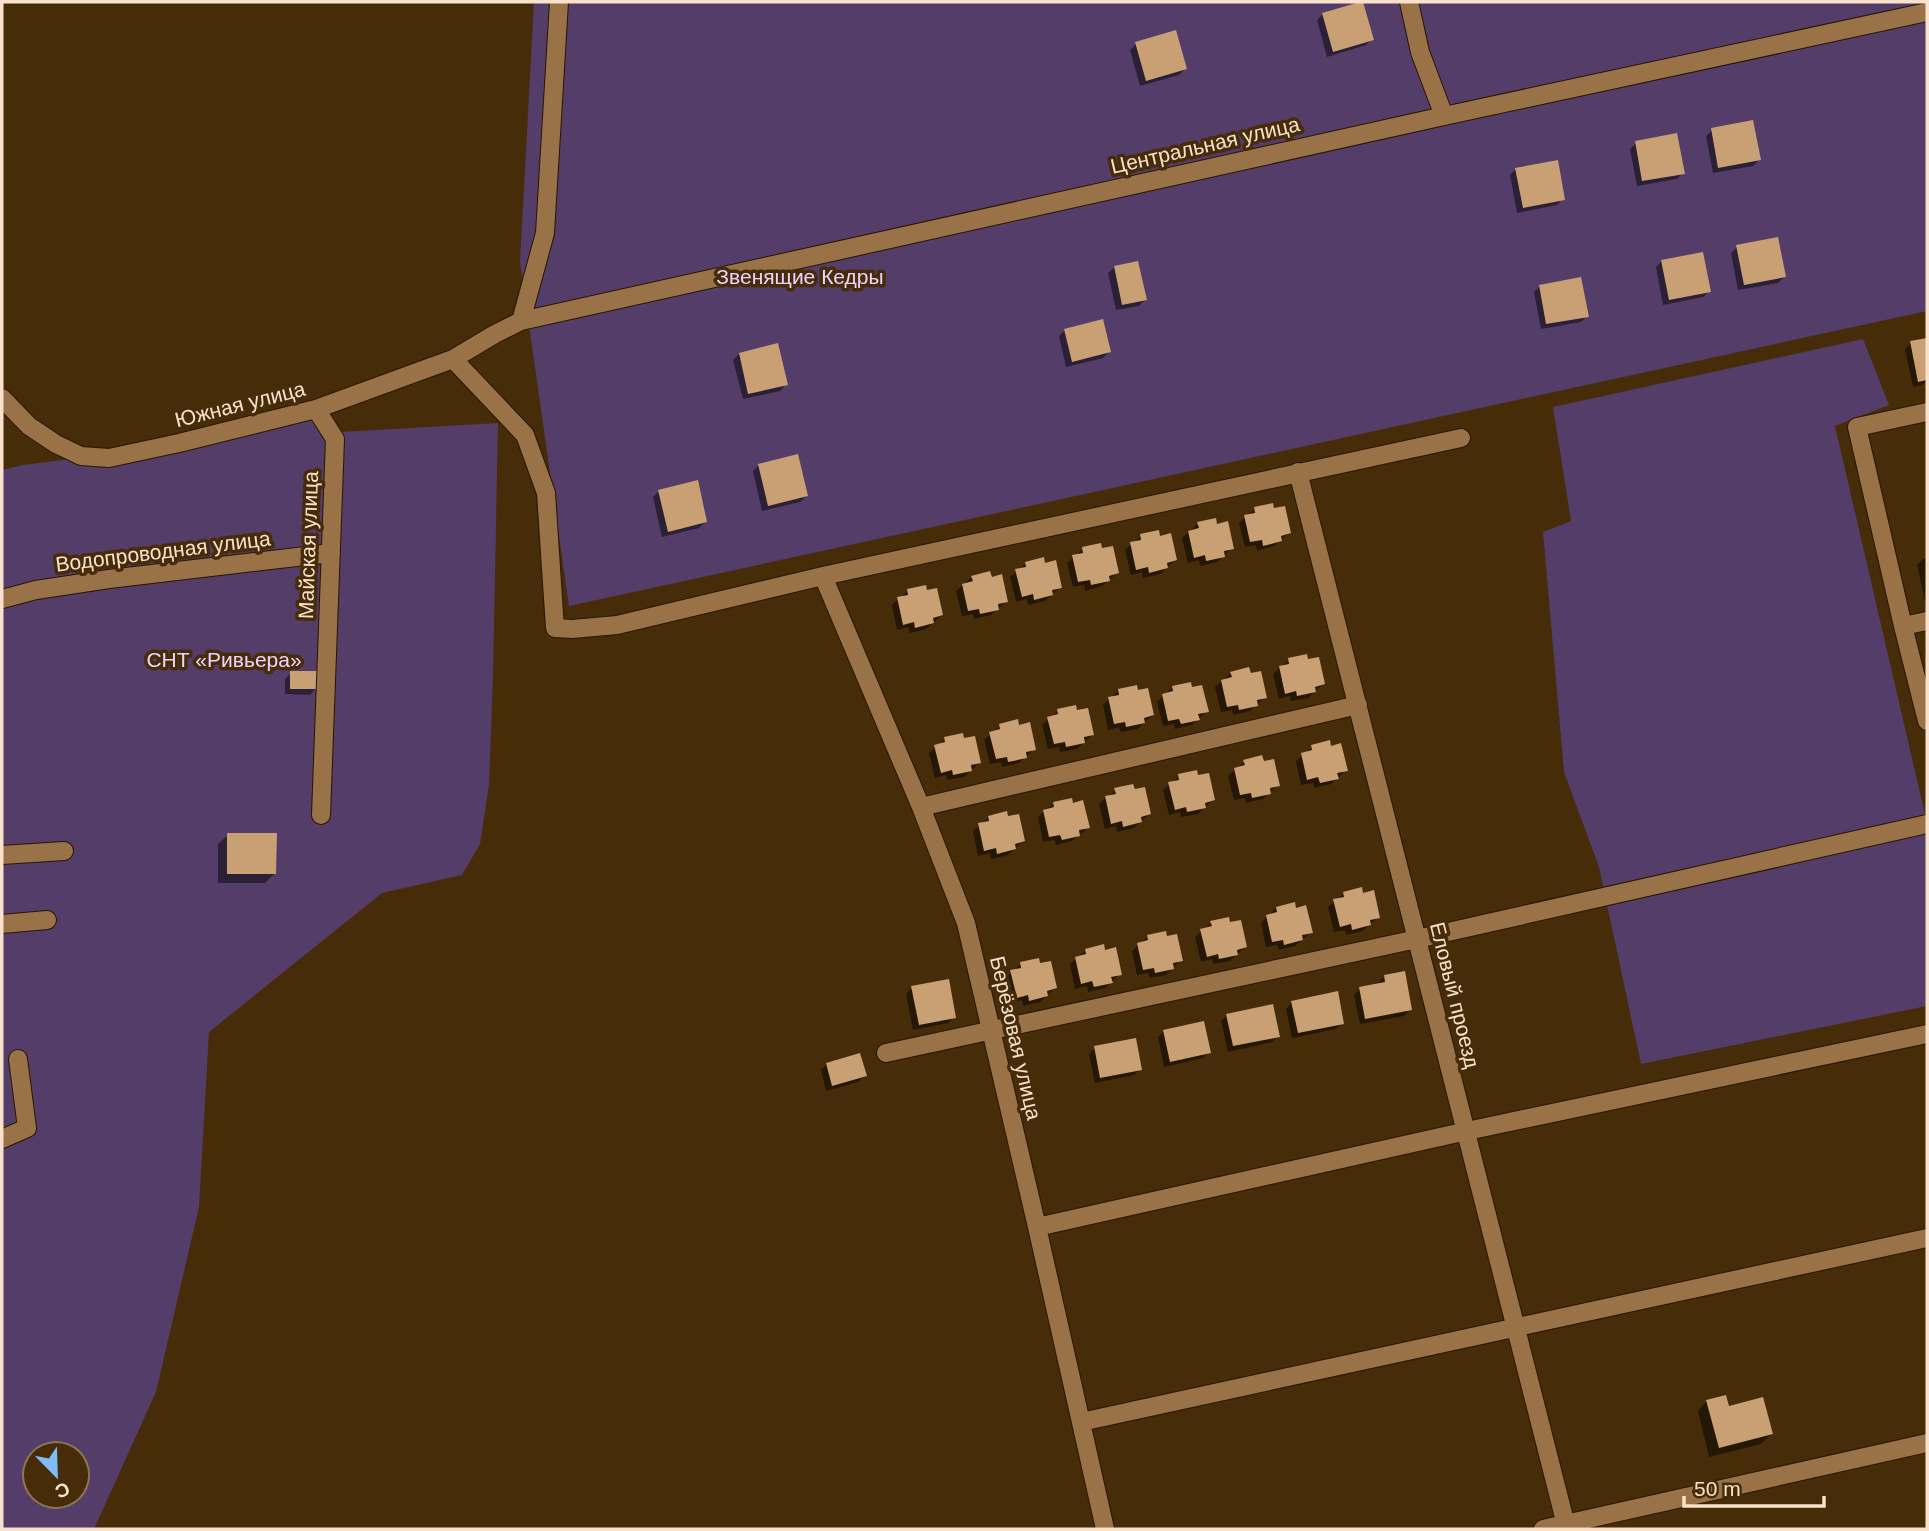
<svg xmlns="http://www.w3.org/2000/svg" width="1929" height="1531" font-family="Helvetica,sans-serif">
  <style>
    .green { fill: #543d68; fill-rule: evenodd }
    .shadow { fill: #0007 }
    .building { fill: #c9a074 }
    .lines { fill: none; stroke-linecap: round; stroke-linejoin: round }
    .minor-casing { stroke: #281601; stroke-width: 20 }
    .minor { stroke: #997247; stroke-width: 18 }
    .labels { text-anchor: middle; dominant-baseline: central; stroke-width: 7; stroke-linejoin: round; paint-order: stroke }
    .street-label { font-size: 21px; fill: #f8e2cb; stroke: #472c0a }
    .park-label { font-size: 21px; fill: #ead4ff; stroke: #472c0a }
  </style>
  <rect width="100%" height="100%" fill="#472c0a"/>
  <path class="green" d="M534,2H1927V311L569,606L520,262Z
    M1863,339L1889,405L1835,426L1927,823V1006L1641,1064L1599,867L1564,772L1543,532L1571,521L1553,407Z
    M311,416L323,433L498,423L493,675L489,785L480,844L462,875L382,893L209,1032L199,1207L156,1392L94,1529H2V470L23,465L180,445ZM35,1454H77V1496H35Z"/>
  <path class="shadow" d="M1323,14L1372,39L1366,45L1327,57L1317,20Z
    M1136,44L1185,69L1179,75L1140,86L1130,50Z
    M1712,130L1759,160L1753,166L1713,173L1706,136Z
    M1636,143L1683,173L1677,179L1637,186L1630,149Z
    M1516,169L1563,199L1557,205L1517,213L1510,175Z
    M1737,247L1784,277L1778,283L1738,290L1731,253Z
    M1662,261L1709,291L1703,297L1663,305L1656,267Z
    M1115,267L1145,300L1139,306L1116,310L1108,273Z
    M1540,286L1587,316L1581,322L1541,329L1534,292Z
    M1065,330L1109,352L1103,358L1066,367L1059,336Z
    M1927,340V380L1922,385L1913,387L1905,349L1911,343Z
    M739,354L786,384L780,391L743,399L733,360Z
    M759,465L806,496L800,502L762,511L753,471Z
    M659,491L705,522L699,528L662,537L653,497Z
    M1255,509L1289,533L1274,546L1257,551L1256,545L1245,547L1239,523Z
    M1198,524L1216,526L1232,548L1217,562L1200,566L1199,560L1188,563L1182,538Z
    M1141,536L1175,560L1160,574L1143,578L1142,572L1131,575L1125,550Z
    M1083,549L1117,573L1102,586L1085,591L1084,585L1073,587L1067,563Z
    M1927,558V600L1925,601L1917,565L1923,559Z
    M1026,563L1044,565L1060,587L1045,601L1028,605L1027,599L1016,602L1010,577Z
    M972,577L1007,601L991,615L974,619L973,614L962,616L956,591Z
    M908,591L925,593L942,615L926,629L910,633L908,627L897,630L892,605Z
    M1289,660L1323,684L1308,698L1291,701L1290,696L1279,699L1273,674Z
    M291,673L316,688L310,695L285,694V679Z
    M1231,673L1265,697L1250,711L1233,715L1232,710L1221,712L1215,687Z
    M1173,687L1207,711L1192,725L1175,729L1174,724L1163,726L1157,702Z
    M1118,691L1136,692L1153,715L1137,729L1121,732L1119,727L1108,730L1103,705Z
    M1058,711L1092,735L1077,749L1060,752L1059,747L1048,749L1042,725Z
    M1000,726L1018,727L1034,749L1019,763L1002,767L1001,762L990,764L984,740Z
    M945,739L963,740L979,763L964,777L947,780L946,775L935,778L929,753Z
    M1312,747L1346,770L1331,784L1314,788L1313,783L1301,785L1296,761Z
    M1244,762L1278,785L1263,799L1246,803L1245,798L1234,800L1228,776Z
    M1179,776L1197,777L1213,800L1198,814L1181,817L1180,812L1169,815L1163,790Z
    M1115,790L1133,792L1149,814L1134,828L1117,832L1116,826L1105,829L1099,804L1105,798L1109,797Z
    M1054,803L1088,828L1072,841L1056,845L1054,840L1043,842L1038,817Z
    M989,817L1023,841L1008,855L991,859L990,853L978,856L973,831Z
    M228,835L275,873L265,883H218V844Z
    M1344,893L1362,895L1378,917L1363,931L1346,935L1345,930L1334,932L1328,907Z
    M1276,908L1311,932L1295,946L1279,950L1277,945L1266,947L1261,923Z
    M1211,923L1229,924L1245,947L1230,961L1213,964L1212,959L1201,962L1195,937Z
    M1147,937L1181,960L1166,975L1150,978L1148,973L1137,975L1132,951Z
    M1086,950L1120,974L1105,988L1088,992L1087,986L1075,989L1070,964Z
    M1021,964L1055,988L1040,1002L1023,1006L1022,1000L1011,1003L1005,978Z
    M1385,976L1410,1009L1404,1016L1360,1024L1354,995L1360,989L1379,985V982Z
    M912,988L954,1017L948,1023L913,1030L906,994Z
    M1292,1002L1342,1023L1336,1029L1292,1038L1286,1009Z
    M1227,1015L1278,1036L1272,1042L1228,1052L1221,1021Z
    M1164,1031L1209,1052L1203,1058L1164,1067L1158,1037Z
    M1095,1048L1140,1069L1134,1075L1095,1083L1089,1054Z
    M827,1064L865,1075L858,1082L826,1091L821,1070Z
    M1707,1401L1771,1434L1761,1444L1709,1457L1698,1411Z"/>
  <path class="building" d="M1360,2H1363L1374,40L1333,52L1322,13Z
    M1176,30L1187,69L1146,81L1135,42Z
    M1753,120L1761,160L1718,168L1711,128Z
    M1677,133L1685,174L1642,181L1635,141Z
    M1558,160L1565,200L1523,208L1515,168Z
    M1778,237L1786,277L1744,285L1736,245Z
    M1703,252L1711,292L1669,300L1661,260Z
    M1138,261L1147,300L1122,305L1114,266Z
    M1581,277L1589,317L1546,324L1539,285Z
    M1103,319L1111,352L1072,362L1064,329Z
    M1927,338V380L1918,382L1910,341Z
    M778,343L788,385L748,394L739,353Z
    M798,454L808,496L768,506L758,464Z
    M698,480L707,522L668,532L658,490Z
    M1273,503L1274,508L1285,506L1291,533L1281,536L1282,541L1263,546L1262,540L1250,542L1244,515L1255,513L1254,507Z
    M1216,518L1217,524L1228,521L1234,549L1224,551L1225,557L1206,561L1205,555L1194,558L1188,531L1199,528L1197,522Z
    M1159,530L1160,536L1171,533L1177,560L1167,563L1168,568L1149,573L1148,567L1136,570L1130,542L1141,540L1140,534Z
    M1101,543L1102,548L1113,546L1119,573L1109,576L1110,581L1091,585L1090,580L1078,582L1072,555L1083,553L1082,547Z
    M1044,557L1045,563L1056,560L1062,588L1052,590L1053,595L1034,600L1033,594L1022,597L1015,569L1026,567L1025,562Z
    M990,571L992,577L1002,574L1008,602L998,604L999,610L980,614L979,609L968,611L962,584L973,581L971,576Z
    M926,585L927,590L937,588L943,615L933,618L934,623L915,628L914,622L903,625L897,597L908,595L907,589Z
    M1307,654L1308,659L1319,657L1325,684L1315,687L1316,692L1297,696L1296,691L1285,694L1279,666L1289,664L1288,658Z
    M1249,667L1251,673L1261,671L1267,698L1257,700L1258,706L1239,710L1238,705L1227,707L1221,680L1232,677L1230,672Z
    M290,671H318V689H290Z
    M1191,682L1192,687L1202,685L1209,712L1198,714L1200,720L1181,724L1179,719L1168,721L1162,694L1173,691L1172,686Z
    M1137,685L1138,690L1148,688L1154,715L1144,718L1145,723L1126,727L1125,722L1114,724L1108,697L1119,695L1118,689Z
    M1076,705L1077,710L1088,708L1094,735L1084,737L1085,743L1066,747L1065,742L1054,744L1047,717L1058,714L1057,709Z
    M1018,719L1019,725L1030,722L1036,750L1026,752L1027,758L1008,762L1007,757L996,759L989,732L1000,729L999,724Z
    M963,733L964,738L975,736L981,763L971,765L972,771L953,775L952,770L941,773L934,745L945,742L944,737Z
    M1330,740L1331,746L1341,743L1348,771L1337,773L1339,779L1320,783L1318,777L1307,780L1301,753L1312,750L1311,745Z
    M1262,755L1264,761L1274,759L1280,786L1270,788L1271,794L1252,798L1251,793L1240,795L1234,768L1245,765L1243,760Z
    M1197,770L1198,775L1209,773L1215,800L1205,803L1206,808L1187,812L1186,807L1175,810L1168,782L1179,780L1178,774Z
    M1133,784L1135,789L1145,787L1151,814L1141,817L1142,822L1123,827L1122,821L1111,824L1105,796L1116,794L1114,788Z
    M1072,798L1073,803L1083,800L1090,828L1079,830L1080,836L1062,840L1060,835L1049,837L1043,810L1054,807L1053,802Z
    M1007,811L1008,816L1019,814L1025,841L1015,844L1016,849L997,854L996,848L984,851L978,823L989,821L988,816Z
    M227,833H277L276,874H227Z
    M1362,887L1363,893L1374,890L1380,918L1370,920L1371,925L1352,930L1351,924L1340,927L1333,899L1344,897L1343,892Z
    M1295,902L1296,908L1306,905L1313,933L1302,935L1303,940L1284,945L1283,940L1272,942L1266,915L1277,912L1276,907Z
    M1229,917L1230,922L1241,920L1247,947L1237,950L1238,955L1219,959L1218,954L1207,957L1200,929L1212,926L1210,921Z
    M1166,931L1167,936L1177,934L1183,961L1173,963L1174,969L1155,973L1154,968L1143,970L1137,943L1148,940L1147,935Z
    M1104,944L1105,950L1116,947L1122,975L1111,977L1113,983L1094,987L1092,981L1081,984L1075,957L1086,954L1085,949Z
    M1039,958L1040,963L1051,961L1057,988L1047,991L1048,996L1029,1001L1028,995L1017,998L1010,970L1021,968L1020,962Z
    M1405,971L1412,1010L1365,1019L1359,987L1385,982L1384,975Z
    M949,979L956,1018L919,1025L911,986Z
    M1338,991L1344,1024L1298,1033L1291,1001Z
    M1273,1004L1280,1037L1233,1046L1226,1014Z
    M1204,1021L1211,1053L1170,1062L1163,1030Z
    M1136,1038L1142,1070L1100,1078L1094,1046Z
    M860,1053L867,1076L832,1086L826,1063Z
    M1726,1395L1729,1406L1763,1397L1773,1434L1719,1448L1706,1400Z"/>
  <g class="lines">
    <g class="minor-casing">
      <path id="minor" d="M1409,2L1420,52L1444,116
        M521,321L545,233L559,2
        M453,359L525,435L546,493L555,628L572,629L617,625L823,576L1461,438
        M2,398L29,426L56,444L81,456L109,458L179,443L316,409L453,359L495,334L521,321L1444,116L1927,12
        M316,409L335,439L321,815
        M1927,412L1857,427L1903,626L1927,721
        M1298,472L1567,1529
        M823,576L921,807L966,923L1037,1227L1105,1529
        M2,599L36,590L109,579L331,553
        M1903,626L1927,621
        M921,807L1358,705
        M2,855L64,851
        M2,924L47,920
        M886,1053L1417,939L1927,824
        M2,1139L27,1128L18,1059
        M1037,1227L1467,1131L1927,1034
        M1081,1422L1927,1238
        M1543,1529L1927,1443"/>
    </g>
    <use href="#minor" class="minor"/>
  </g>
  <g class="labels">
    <g class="street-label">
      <text transform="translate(1205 145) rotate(-13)">Центральная улица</text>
      <text transform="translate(240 404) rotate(-14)">Южная улица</text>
      <text transform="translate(308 545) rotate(-88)">Майская улица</text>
      <text transform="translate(163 551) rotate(-7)">Водопроводная улица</text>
      <text transform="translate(1455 995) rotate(76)">Еловый проезд</text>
      <text transform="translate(1016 1038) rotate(77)">Берёзовая улица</text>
    </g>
    <g class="park-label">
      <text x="800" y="276">Звенящие Кедры</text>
      <text x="224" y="659">СНТ «Ривьера»</text>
    </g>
  </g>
  <rect width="1929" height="1531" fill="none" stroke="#f8e2cb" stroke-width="7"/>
  <g transform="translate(56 1475) rotate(157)"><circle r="33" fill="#472c0a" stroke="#8e7557" stroke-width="2"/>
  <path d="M0-5L12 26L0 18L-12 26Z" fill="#7fbdfa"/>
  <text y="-10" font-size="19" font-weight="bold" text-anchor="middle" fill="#f8e2cb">С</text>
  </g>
  <path d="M1684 1496v10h140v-10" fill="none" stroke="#f8e2cb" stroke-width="3.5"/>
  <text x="1694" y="1496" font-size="21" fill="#f8e2cb" stroke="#472c0a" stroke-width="5" paint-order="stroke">50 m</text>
</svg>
